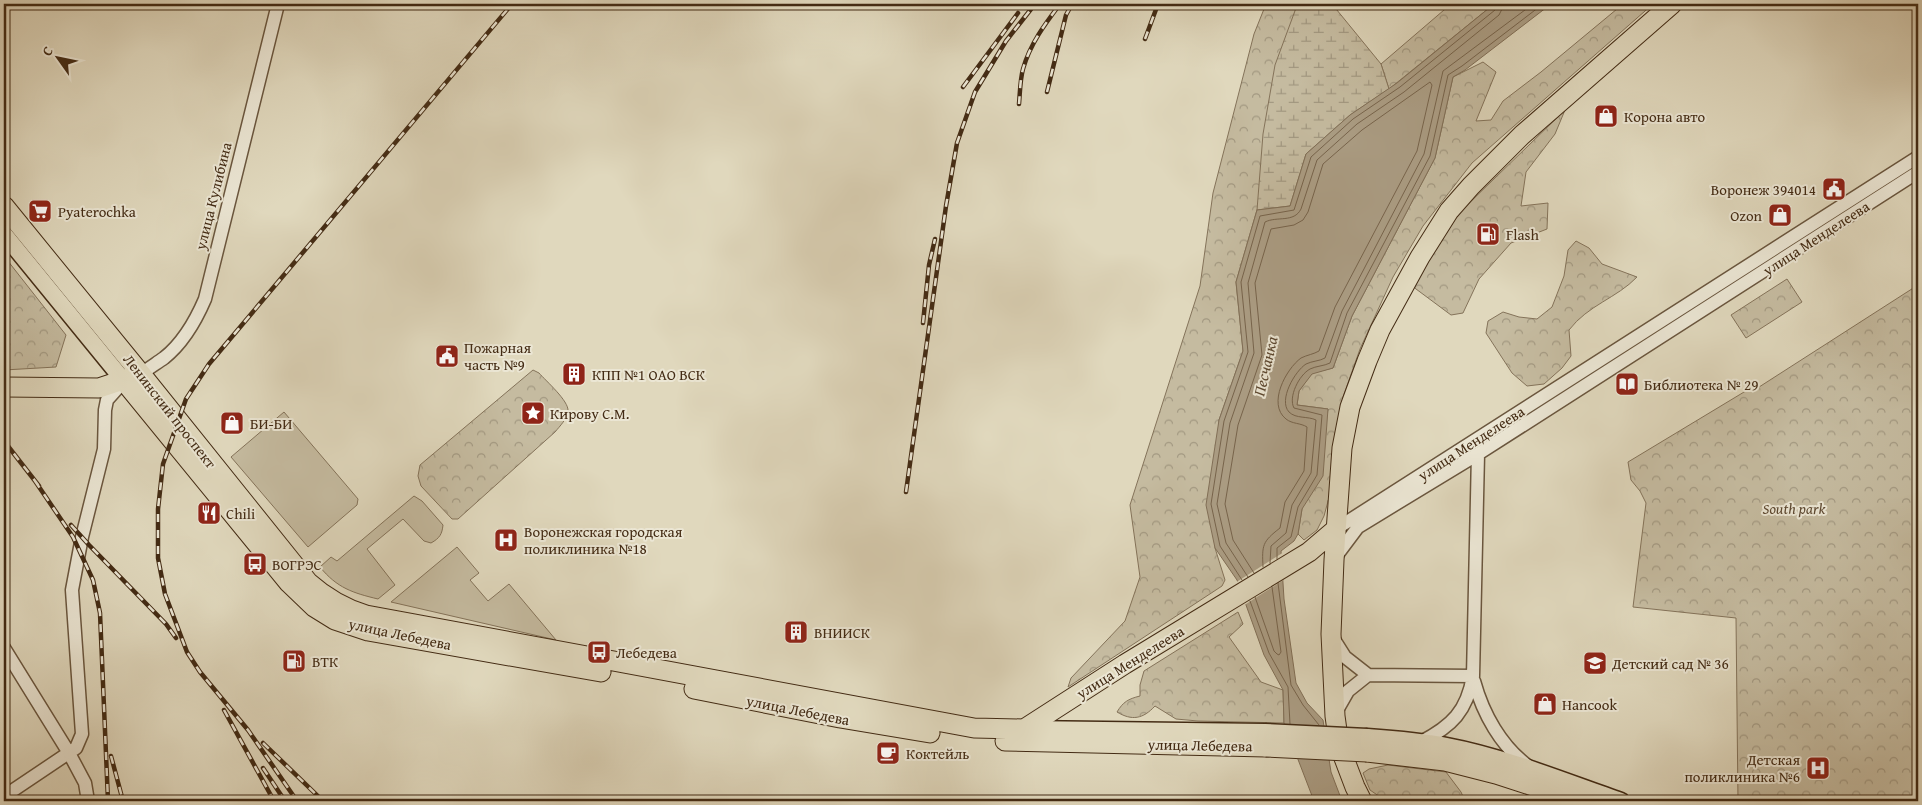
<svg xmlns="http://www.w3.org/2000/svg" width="1922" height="805" font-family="'Gentium Book Plus',serif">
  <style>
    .green { fill: #c5bba0; stroke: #84735a }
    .forest { fill: url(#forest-crowns); stroke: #84735a }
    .wetland { fill: url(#wetland-marsh); stroke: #84735a }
    .water { fill: #ab9d84; stroke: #816f57 }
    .pier { fill: #e0d8bd }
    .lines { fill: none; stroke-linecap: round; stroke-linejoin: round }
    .shore { stroke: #77644c; stroke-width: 1 }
    .minor-casing { stroke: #6a563e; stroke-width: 15 }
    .major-casing { stroke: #432b14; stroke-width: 19 }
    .highway-casing { stroke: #432b14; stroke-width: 21 }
    .minor { stroke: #ebe6d4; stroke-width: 12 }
    .major { stroke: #e0d8bd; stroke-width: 16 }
    .highway { stroke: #e0d8bd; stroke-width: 19 }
    .rail-casing { stroke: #432b14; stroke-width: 4.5 }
    .rail { stroke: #ebe6d4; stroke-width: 2.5; stroke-dasharray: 8; stroke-linecap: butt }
    .major-bridge-casing { stroke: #432b14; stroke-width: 19; stroke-linecap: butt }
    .highway-bridge-casing { stroke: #432b14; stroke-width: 21; stroke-linecap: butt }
    .major-bridge { stroke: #e0d8bd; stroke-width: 16 }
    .highway-bridge { stroke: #e0d8bd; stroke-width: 19 }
    .labels { text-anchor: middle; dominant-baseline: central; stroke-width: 4; stroke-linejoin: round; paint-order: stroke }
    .poi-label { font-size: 15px; fill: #432b14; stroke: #ebe6d4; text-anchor: start }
    .street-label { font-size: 15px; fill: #432b14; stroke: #ebe6d4 }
    .park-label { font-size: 15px; font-style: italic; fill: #5d4830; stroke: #ebe6d4 }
    .water-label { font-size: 16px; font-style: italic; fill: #5d4830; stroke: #ebe6d4 }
  </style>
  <defs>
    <pattern id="forest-crowns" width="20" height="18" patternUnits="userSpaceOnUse" patternTransform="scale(1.25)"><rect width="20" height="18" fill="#c5bba0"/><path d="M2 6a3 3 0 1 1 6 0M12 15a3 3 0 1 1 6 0" fill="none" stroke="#a29881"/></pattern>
    <pattern id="wetland-marsh" width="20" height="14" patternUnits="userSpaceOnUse" patternTransform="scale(1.25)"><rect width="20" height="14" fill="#c5bba0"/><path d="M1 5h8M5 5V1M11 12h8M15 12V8" fill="none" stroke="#a29881"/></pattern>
  </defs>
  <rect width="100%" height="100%" fill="#e0d8bd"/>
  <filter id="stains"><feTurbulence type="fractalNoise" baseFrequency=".004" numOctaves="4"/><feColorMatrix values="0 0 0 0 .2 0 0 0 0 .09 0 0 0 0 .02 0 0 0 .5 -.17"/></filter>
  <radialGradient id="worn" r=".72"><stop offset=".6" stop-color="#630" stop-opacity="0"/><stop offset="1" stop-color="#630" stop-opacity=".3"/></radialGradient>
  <path class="green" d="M284,412L358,499L357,505L308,547L231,457Z
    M414,496L422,501L443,525C442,534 440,538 431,543L424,541L403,519L367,549L395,585L378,599C353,593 337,588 320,567L331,557L337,561Z
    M457,547L479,573L470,580L488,601L509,584L556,640L391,602Z"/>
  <path class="forest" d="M1266,4H1332L1257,210L1236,282L1243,351L1219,420L1215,548L1225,580L1222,586L1068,687L1071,678L1125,621L1140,577L1130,505L1200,286L1213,193L1254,34Z
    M1451,4H1494L1389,89L1381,64Z
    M1623,4H1653L1472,163L1423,226L1393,277L1360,349L1343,397L1330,494L1324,516L1317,530L1304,540L1298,534L1302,509L1328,409L1297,405L1299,391L1312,373L1333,368L1352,316L1435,158L1453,77L1483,62L1496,72L1476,121L1491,120L1503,101L1541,72Z
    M1565,110L1555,134L1526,172L1521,206L1548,203L1547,229L1511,243L1479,279L1463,313L1451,315L1412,286L1460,212Z
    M1576,241L1589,248L1602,264L1637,277C1617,298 1588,305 1569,330L1571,356L1562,368L1544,384L1527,386L1512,373L1486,333L1488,321L1503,312L1519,317L1537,319L1552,307L1564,276L1568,250Z
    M4,256L66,335L56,367L4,370Z
    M1787,279L1802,302L1746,338L1731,315Z
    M1918,285V801H1738L1736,618L1633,607L1646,503L1640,491L1631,480L1628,462L1754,386L1756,389Z
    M533,370L539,373C546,381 569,401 568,411C567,419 560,426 555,432L458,519H452L421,486L418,476L420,465Z
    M1238,612L1243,624L1229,637L1261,682L1283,690L1284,723L1198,721L1176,719L1155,706C1143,719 1132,721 1117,712C1123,702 1128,699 1140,696V685L1144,671Z
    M1388,765L1446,772L1461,792L1465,801H1386L1370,790L1363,773L1369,769Z"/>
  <path class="wetland" d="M1299,4H1332L1381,64L1389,89L1350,115L1306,154L1290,206L1257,210L1263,134L1275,65L1296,8Z"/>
  <path class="water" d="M1494,4H1551L1465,70L1453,77L1435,158L1352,316L1333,368L1312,374L1299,391L1297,405L1328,409L1323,476L1302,509L1298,534L1294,541L1281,551L1284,599L1296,683L1307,703L1323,720L1331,772L1342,801H1314L1284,723L1283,690L1264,655L1237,580L1215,548L1206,505L1219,420L1243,351L1236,282L1257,210L1290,206L1306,154L1350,115L1397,83Z"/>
  <path class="pier" d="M1284,552L1285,579L1243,606L1235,583Z"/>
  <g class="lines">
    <path class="shore" d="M1277,559V548L1291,537L1298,507L1317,475L1322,415L1294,408C1288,397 1299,375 1310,369C1316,366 1324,366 1330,363L1347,313L1430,156L1448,75L1462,66L1543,4
      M1270,563L1271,546L1286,533L1292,505L1311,473L1316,420C1308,416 1296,419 1289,412C1278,400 1295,371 1306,364C1312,361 1320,361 1325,358L1342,311L1424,154L1443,71L1533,4
      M1254,573L1233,540L1225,504L1238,425L1262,355L1255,283L1271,229L1294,225L1303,220L1308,212L1323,164L1362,130L1430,82L1432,85L1417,151L1335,307L1319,351C1314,354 1307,355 1301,358C1286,369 1267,404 1286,419C1292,424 1301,423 1307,427L1304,471L1285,502L1280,528C1262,542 1262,545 1263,567
      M1248,577L1226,543L1217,504L1230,423L1254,353L1248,283L1265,222C1277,216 1294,223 1301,209L1317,160L1357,124L1404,92L1499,15L1502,9L1503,4
      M1242,580L1220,546L1211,504L1224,421L1248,352L1241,282L1260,216L1294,210L1311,157L1353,119L1400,87L1495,10L1497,4
      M1278,583L1291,685L1303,705L1319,725
      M1255,597L1274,651L1277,654L1279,655L1281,652L1272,587
      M1250,601L1269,653L1288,687L1290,724"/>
    <g class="minor-casing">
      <path id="minor" d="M141,374C149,368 157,363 164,358C183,343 196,320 205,299L278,4
        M1336,529L1918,157
        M1334,559L1358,527L1478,454L1918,172
        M1333,638L1345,657L1368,675L1473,676
        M4,648L69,753L85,783L88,801
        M1474,681C1483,714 1501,746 1528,766
        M1336,712L1348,691L1368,675
        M1421,742C1452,726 1467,711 1473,676L1478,454
        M4,798L9,793L76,748L82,734L72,590L82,537L104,449L105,410L107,400L124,381"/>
    </g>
    <g class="major-casing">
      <path id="major" d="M4,234L124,381
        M1024,729L1265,732
        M1367,737C1394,739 1420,741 1447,746C1505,757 1566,782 1621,801
        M1536,787L1577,801"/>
    </g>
    <g class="highway-casing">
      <path id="highway" d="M4,206L141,374L308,582C326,598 343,608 366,615L974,728L1024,729L1125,664L1309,552L1336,529
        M124,381L289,583L314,607L335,620L368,631L601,672
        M4,387L99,388L135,376
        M694,689L840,718L930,733
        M1005,741L1266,747
        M1367,752L1445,761L1496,774L1536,787L1546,801
        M1362,801L1355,787L1339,745L1335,716L1331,634L1334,560L1342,448L1350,407L1367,361L1380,330L1420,257L1449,211L1471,186L1522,135L1672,4"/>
    </g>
    <use href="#minor" class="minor"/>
    <use href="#major" class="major"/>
    <use href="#highway" class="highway"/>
    <g class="rail-casing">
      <path id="rail" d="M1145,39L1158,4
        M963,87L1018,13
        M1047,92L1066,15L1072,4
        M1019,104C1020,93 1020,80 1023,69C1030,44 1045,24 1060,4
        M923,323L929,265L935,239
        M4,441L39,486
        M35,481L73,537L93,580L100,613L108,801
        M906,492L946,206L957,143L975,92L1006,41L1035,4
        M71,525L89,545L166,624L176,638
        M224,710L274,801
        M263,743L323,801
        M111,756L123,801
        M263,768L285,801
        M297,801L248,730L200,672L187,652L165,594L158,558V509L163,464L186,399L209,364L512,4"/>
    </g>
    <use href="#rail" class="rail"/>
    <g class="major-bridge-casing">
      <path id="major-bridge" d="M1265,732L1367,737"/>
    </g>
    <g class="highway-bridge-casing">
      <path id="highway-bridge" d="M1266,747L1367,752"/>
    </g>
    <use href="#major-bridge" class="major-bridge"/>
    <use href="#highway-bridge" class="highway-bridge"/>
  </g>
  <defs>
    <g id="shop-square" transform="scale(1.25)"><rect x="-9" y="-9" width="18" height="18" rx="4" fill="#8f2418" stroke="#ebe6d4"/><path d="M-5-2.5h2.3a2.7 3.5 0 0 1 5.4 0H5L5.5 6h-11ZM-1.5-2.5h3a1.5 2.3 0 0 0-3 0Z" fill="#fff"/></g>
    <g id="civic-square" transform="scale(1.25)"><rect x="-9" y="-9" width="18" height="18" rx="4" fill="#8f2418" stroke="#ebe6d4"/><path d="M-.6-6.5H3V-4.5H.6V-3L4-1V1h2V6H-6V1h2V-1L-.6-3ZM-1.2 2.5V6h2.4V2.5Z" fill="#fff"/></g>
    <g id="supermarket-square" transform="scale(1.25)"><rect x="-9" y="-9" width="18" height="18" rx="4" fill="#8f2418" stroke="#ebe6d4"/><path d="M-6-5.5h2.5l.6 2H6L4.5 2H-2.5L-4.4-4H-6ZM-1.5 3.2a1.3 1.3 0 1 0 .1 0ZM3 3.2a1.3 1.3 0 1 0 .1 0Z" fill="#fff"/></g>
    <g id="fuel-square" transform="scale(1.25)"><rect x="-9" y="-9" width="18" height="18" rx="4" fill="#8f2418" stroke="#ebe6d4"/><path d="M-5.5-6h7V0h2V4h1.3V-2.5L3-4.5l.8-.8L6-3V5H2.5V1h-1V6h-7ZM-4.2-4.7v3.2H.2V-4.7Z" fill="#fff"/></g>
    <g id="building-square" transform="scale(1.25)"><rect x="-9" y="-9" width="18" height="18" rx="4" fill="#8f2418" stroke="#ebe6d4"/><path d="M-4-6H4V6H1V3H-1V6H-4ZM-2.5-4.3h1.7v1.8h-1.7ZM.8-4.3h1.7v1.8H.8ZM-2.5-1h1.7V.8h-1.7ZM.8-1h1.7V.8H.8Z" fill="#fff"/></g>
    <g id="library-square" transform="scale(1.25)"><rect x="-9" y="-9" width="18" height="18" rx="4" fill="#8f2418" stroke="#ebe6d4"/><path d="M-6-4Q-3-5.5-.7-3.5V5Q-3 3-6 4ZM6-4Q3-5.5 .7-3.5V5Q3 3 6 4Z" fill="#fff"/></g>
    <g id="sight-square" transform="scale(1.25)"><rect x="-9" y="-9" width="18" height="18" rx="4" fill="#8f2418" stroke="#ebe6d4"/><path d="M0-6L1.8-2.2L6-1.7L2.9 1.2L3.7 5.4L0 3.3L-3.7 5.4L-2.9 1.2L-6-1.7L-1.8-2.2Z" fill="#fff"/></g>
    <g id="restaurant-square" transform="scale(1.25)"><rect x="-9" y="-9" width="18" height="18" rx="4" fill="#8f2418" stroke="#ebe6d4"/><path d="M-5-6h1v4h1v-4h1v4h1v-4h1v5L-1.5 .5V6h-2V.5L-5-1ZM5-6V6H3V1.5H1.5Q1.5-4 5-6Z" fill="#fff"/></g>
    <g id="hospital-square" transform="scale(1.25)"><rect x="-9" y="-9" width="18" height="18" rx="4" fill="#8f2418" stroke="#ebe6d4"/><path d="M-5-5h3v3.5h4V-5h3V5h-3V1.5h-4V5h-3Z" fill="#fff"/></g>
    <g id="bus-square" transform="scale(1.25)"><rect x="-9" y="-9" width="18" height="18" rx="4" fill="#8f2418" stroke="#ebe6d4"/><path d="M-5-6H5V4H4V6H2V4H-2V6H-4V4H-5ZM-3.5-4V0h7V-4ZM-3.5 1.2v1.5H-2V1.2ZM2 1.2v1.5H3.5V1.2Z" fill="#fff"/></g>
    <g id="school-square" transform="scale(1.25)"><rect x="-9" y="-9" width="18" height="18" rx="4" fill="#8f2418" stroke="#ebe6d4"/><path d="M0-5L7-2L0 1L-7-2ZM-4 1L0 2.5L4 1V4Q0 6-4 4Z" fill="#fff"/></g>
    <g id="cafe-square" transform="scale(1.25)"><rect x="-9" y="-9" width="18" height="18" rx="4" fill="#8f2418" stroke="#ebe6d4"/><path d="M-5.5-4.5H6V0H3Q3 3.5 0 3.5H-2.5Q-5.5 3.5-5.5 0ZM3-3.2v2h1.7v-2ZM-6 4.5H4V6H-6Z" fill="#fff"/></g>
  </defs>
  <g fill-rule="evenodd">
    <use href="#shop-square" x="1606" y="116"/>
    <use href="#civic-square" x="1834" y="189"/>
    <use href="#supermarket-square" x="40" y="211"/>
    <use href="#shop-square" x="1780" y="215"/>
    <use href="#fuel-square" x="1488" y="234"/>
    <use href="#civic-square" x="447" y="356"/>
    <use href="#building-square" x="574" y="374"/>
    <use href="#library-square" x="1627" y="384"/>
    <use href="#sight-square" x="533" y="413"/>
    <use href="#shop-square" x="232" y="423"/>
    <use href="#restaurant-square" x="209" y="513"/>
    <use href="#hospital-square" x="506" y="540"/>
    <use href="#bus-square" x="255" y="564"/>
    <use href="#building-square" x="796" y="632"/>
    <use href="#bus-square" x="599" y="652"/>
    <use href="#fuel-square" x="294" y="661"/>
    <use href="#school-square" x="1595" y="663"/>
    <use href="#shop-square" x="1545" y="704"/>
    <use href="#cafe-square" x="888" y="753"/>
    <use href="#hospital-square" x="1818" y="768"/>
  </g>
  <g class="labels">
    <g class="poi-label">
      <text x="1624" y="116">Корона авто</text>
      <text x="1816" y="189" text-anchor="end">Воронеж 394014</text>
      <text x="58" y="211">Pyaterochka</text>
      <text x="1762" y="215" text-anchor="end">Ozon</text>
      <text x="1506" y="234">Flash</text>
      <text x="464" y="347">Пожарная<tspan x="464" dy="17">часть №9</tspan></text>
      <text x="592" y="374">КПП №1 ОАО ВСК</text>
      <text x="1644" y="384">Библиотека № 29</text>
      <text x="550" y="413">Кирову С.М.</text>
      <text x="250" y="423">БИ-БИ</text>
      <text x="226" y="513">Chili</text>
      <text x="524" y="531">Воронежская городская<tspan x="524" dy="17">поликлиника №18</tspan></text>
      <text x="272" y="564">ВОГРЭС</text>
      <text x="814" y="632">ВНИИСК</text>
      <text x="616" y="652">Лебедева</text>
      <text x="312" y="661">ВТК</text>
      <text x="1612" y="663">Детский сад № 36</text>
      <text x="1562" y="704">Hancook</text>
      <text x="906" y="753">Коктейль</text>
      <text x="1800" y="759" text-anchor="end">Детская<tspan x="1800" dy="17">поликлиника №6</tspan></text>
    </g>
    <g class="street-label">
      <text transform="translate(213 196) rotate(-76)">улица Кулибина</text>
      <text transform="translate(1816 238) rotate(-33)">улица Менделеева</text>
      <text transform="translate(170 411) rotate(52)">Ленинский проспект</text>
      <text transform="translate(1471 443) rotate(-33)">улица Менделеева</text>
      <text transform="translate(400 634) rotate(12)">улица Лебедева</text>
      <text transform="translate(1130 662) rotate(-32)">улица Менделеева</text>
      <text transform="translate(798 710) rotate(11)">улица Лебедева</text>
      <text transform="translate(1200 745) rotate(1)">улица Лебедева</text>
    </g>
    <g class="park-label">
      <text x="1794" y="508">South park</text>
    </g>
    <g class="water-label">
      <text transform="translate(1265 366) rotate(-77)">Песчанка</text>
    </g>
  </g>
  <rect width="1922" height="805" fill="none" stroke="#e0d8bd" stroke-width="20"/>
  <rect x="5" y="5" width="1912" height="795" fill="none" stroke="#432b14" stroke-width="2.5"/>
  <rect x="10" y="10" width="1902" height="785" fill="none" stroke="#432b14"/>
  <g transform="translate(58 58) rotate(303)" stroke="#ebe6d4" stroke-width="4" paint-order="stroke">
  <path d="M0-4L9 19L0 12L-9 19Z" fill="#432b14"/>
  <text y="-8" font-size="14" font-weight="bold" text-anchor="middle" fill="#432b14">С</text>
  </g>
  <rect width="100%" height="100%" filter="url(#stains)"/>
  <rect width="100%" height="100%" fill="url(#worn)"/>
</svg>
